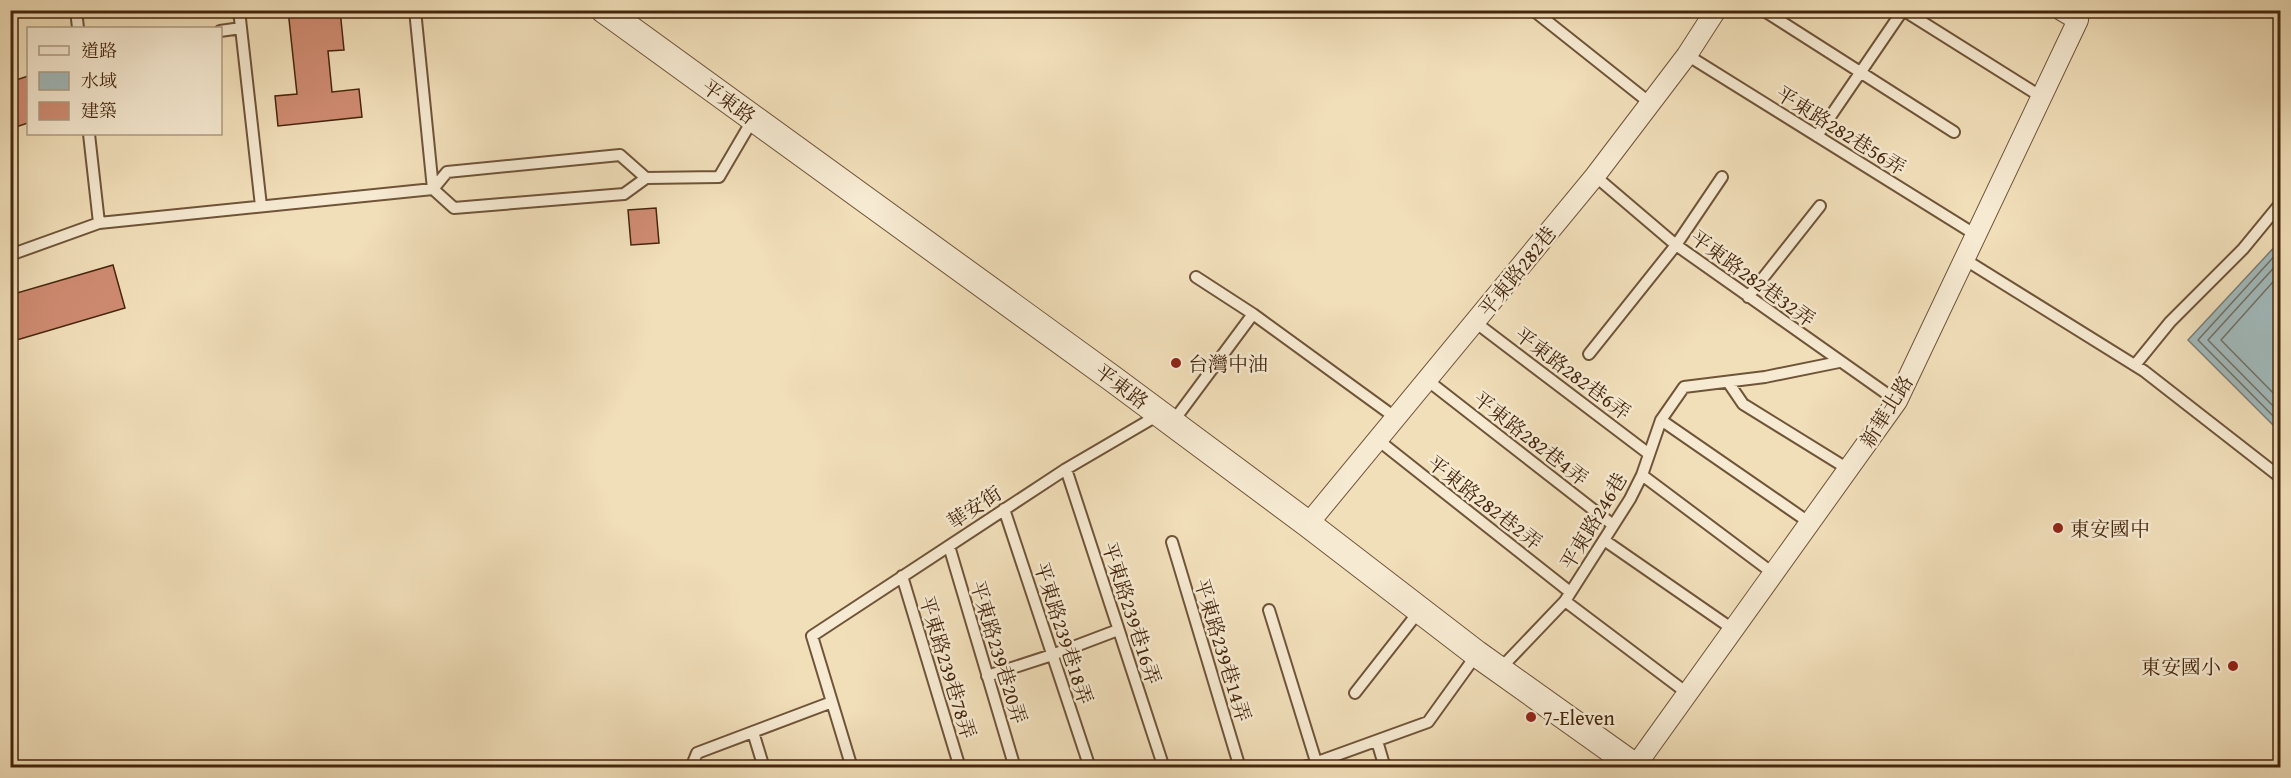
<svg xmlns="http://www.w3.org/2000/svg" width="2291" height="778" font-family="'Gentium Book Plus','Noto Serif TC',serif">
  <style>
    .water { fill: #a1b9bb; stroke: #7c7e75; stroke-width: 1.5 }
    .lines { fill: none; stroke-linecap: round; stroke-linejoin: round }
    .shore { stroke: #737064; stroke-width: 1.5 }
    .building { fill: #d08c73; stroke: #45260d; stroke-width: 1.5 }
    .service-casing { stroke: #705438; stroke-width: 14 }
    .minor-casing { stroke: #705438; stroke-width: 22 }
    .tertiary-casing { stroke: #705438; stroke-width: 28 }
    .service { stroke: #f6ead2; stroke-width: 10 }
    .minor { stroke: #f6ead2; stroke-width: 20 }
    .tertiary { stroke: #f6ead2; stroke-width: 26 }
    .poi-dot { fill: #8f2418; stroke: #f6ead2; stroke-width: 2 }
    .labels { text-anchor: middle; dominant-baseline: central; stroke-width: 5; stroke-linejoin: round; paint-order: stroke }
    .street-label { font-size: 20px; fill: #45260d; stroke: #f6ead2 }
    .poi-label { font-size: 20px; fill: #45260d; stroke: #f6ead2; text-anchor: start }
  </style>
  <rect width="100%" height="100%" fill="#f1dfba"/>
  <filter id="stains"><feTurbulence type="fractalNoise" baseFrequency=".00333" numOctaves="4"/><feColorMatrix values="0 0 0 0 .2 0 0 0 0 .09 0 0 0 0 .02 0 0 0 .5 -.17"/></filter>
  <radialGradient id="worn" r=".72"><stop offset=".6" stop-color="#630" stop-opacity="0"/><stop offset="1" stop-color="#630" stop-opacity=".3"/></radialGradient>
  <path class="water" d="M2280,241V432L2188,340Z"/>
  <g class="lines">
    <path class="shore" d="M2280,250L2198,340L2280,423
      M2280,261L2208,340L2280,413
      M2280,274L2221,340L2280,400"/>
  </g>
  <path class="building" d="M288,10H340L344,50L328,51L332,92L359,89L362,117L278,126L275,96L297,94Z
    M28,76V123L10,129V82Z
    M656,208L659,243L631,245L628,210Z
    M113,265L125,308L10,342V295Z"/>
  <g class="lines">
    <g class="service-casing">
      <path id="service" d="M76,10L78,28
        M239,10L261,206
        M415,10L433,189L454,208L624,194L646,178L719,177L753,119
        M1533,10L1650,103
        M1763,10L1954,132
        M1903,10L2040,96
        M220,31L241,28
        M1687,55L1976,235
        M89,134L99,223L433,189L447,172L620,155L646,178
        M1817,136L1903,10
        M1595,176L1676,245L1897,401
        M10,255L99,223
        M1964,259L2144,371L2280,477
        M1196,277L1253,314L1396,418
        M1748,297L1820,206
        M1475,322L1649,454
        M1589,354L1676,245L1722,177
        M2135,365L2170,322L2243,249L2280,204
        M1427,380L1613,525
        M1728,382L1743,404L1848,469
        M1661,420L1810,523
        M1172,423L1253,314
        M1378,440L1570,592
        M1066,469L1164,768
        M1642,475L1774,574
        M1004,509L1090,768
        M1604,540L1734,630
        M1172,542L1240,768
        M949,546L1015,768
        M902,576L960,768
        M1565,601L1687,693
        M1269,610L1318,768
        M1500,669L1565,601L1630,499L1642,475L1661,420L1684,387L1765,377L1839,362
        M987,676L1052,655L1118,630
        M1355,693L1420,610
        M753,732L764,768
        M1377,741L1385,768
        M691,768L697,753L832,702
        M852,768L812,636L1066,469L1160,414
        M1301,768L1428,722L1477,654"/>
    </g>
    <g class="minor-casing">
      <path id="minor" d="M1308,524L1595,176L1687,55L1716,10
        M1634,768L1897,401L2078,20L2061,10"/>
    </g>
    <g class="tertiary-casing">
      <path id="tertiary" d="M604,10L1113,379L1308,524L1477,654L1637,768"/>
    </g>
    <use href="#service" class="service"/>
    <use href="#minor" class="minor"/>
    <use href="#tertiary" class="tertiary"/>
  </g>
  <g class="poi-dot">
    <circle cx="1176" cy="363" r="6"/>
    <circle cx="2058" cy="528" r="6"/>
    <circle cx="2233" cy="666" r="6"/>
    <circle cx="1531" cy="717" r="6"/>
  </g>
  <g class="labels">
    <g class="street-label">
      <text transform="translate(729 101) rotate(36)">平東路</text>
      <text transform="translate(1841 130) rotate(32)">平東路282巷56弄</text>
      <text transform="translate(1517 271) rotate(-51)">平東路282巷</text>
      <text transform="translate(1753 278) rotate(36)">平東路282巷32弄</text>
      <text transform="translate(1573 373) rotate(37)">平東路282巷6弄</text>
      <text transform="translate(1122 386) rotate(37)">平東路</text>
      <text transform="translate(1886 411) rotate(-58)">新華北路</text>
      <text transform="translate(1531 438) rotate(38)">平東路282巷4弄</text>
      <text transform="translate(1485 502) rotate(38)">平東路282巷2弄</text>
      <text transform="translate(974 507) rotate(-33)">華安街</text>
      <text transform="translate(1593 521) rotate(-59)">平東路246巷</text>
      <text transform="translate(1132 613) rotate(72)">平東路239巷16弄</text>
      <text transform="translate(1064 633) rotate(72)">平東路239巷18弄</text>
      <text transform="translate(1223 650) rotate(73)">平東路239巷14弄</text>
      <text transform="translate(999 652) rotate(73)">平東路239巷20弄</text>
      <text transform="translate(948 667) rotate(73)">平東路239巷78弄</text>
    </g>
    <g class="poi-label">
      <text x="1188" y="363">台灣中油</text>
      <text x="2070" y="528">東安國中</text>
      <text x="2221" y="666" text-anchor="end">東安國小</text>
      <text x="1543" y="717">7-Eleven</text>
    </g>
  </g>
  <rect width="2291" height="778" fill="none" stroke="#f1dfba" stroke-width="36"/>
  <rect x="12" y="12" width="2267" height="754" fill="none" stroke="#45260d" stroke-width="3"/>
  <rect x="18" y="18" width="2255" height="742" fill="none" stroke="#45260d" stroke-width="1.5"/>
  <rect x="27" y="27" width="195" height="108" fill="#f6ead2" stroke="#af9c83" stroke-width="1.5"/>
  <rect x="39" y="46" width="30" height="9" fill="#f6ead2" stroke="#af9c83" stroke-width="1.5"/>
  <text x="81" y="57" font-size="18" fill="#45260d">道路</text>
  <rect x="39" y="72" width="30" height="18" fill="#a1b9bb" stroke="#af9c83" stroke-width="1.5"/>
  <text x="81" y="87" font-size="18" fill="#45260d">水域</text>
  <rect x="39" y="102" width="30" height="18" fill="#d08c73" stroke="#af9c83" stroke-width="1.5"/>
  <text x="81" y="117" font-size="18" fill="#45260d">建築</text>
  <rect width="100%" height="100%" filter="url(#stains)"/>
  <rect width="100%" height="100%" fill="url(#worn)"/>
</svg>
